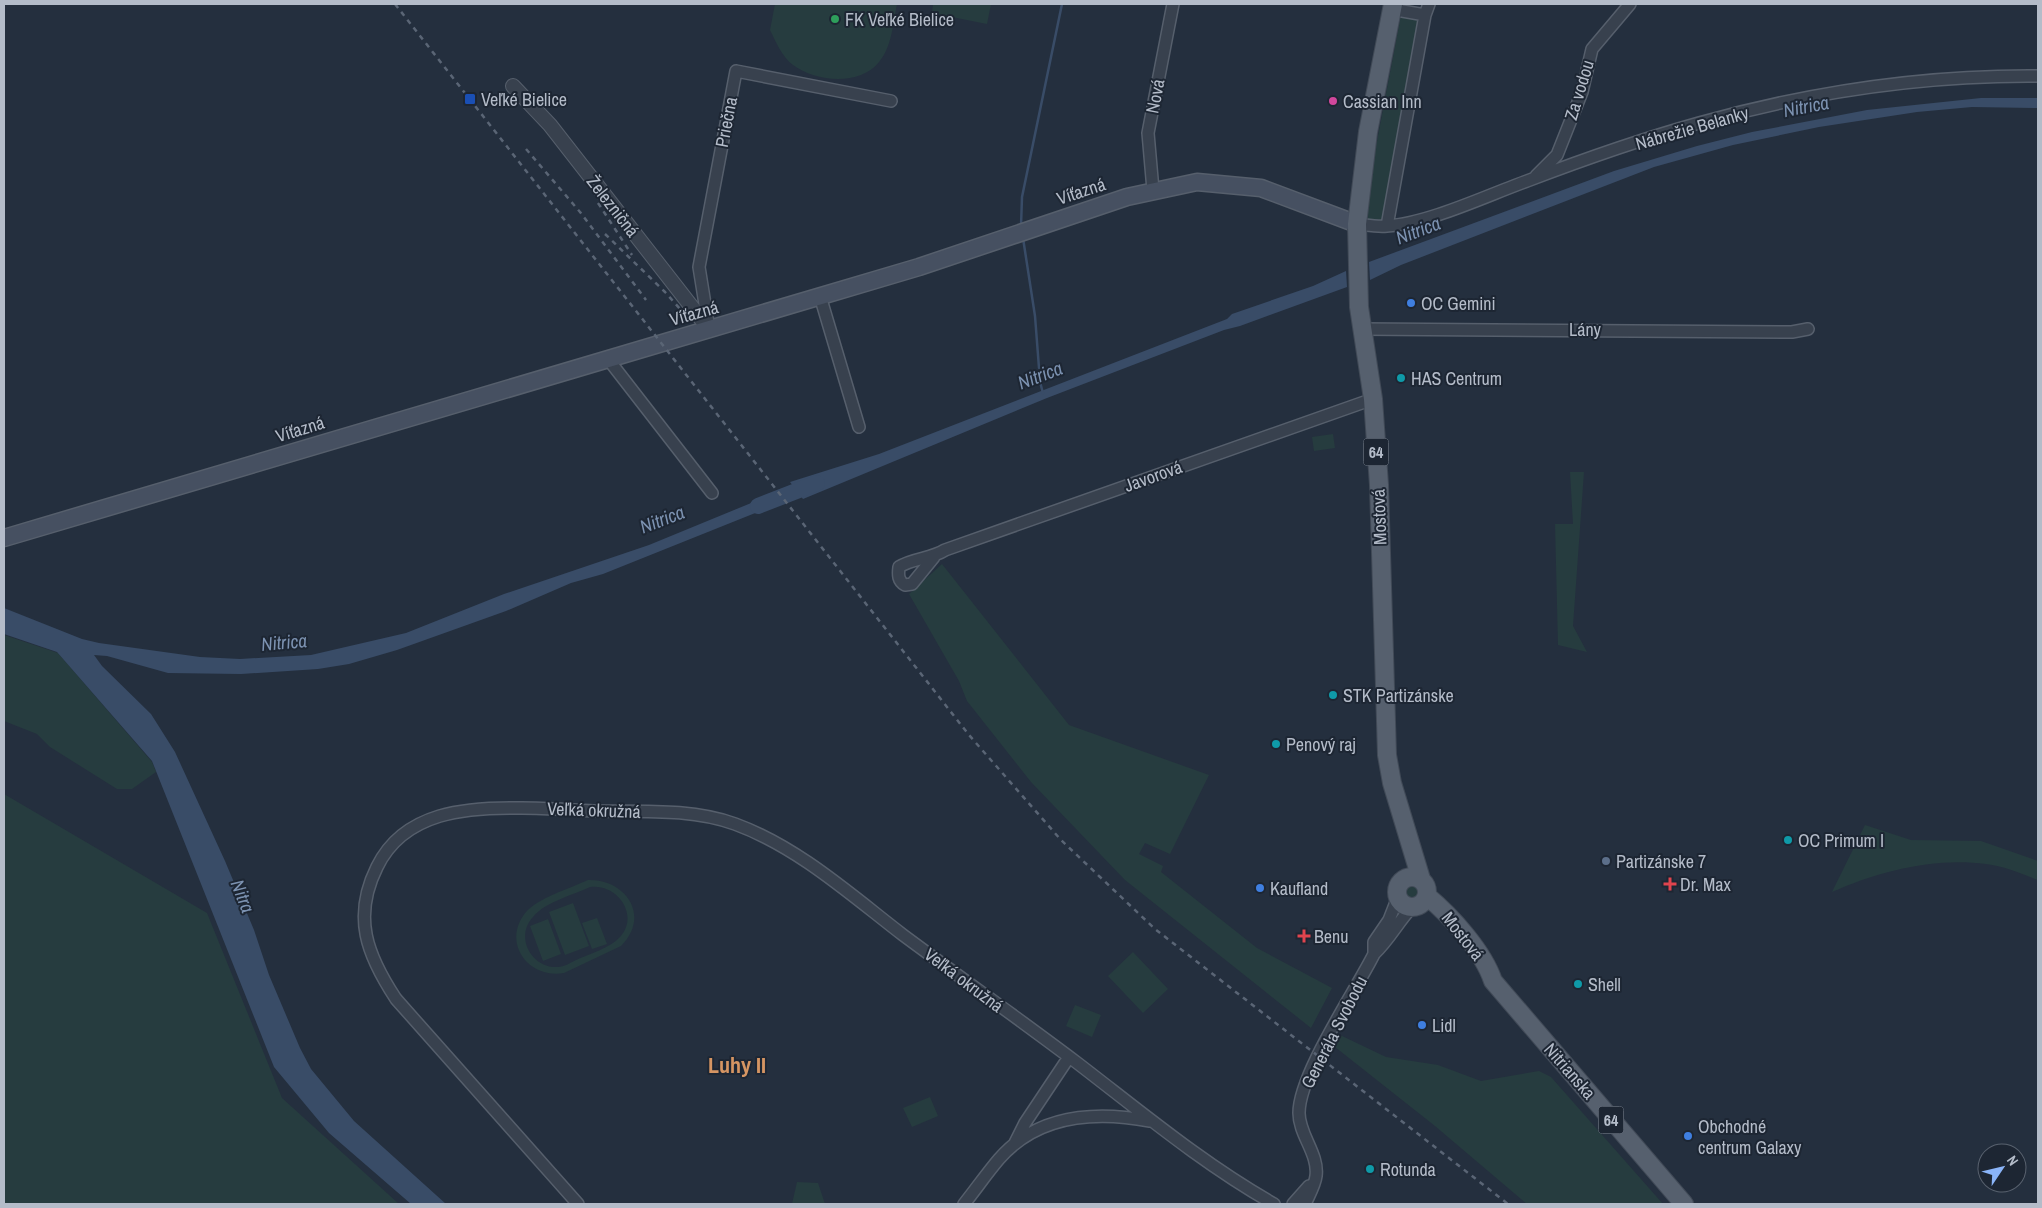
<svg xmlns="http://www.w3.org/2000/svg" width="2042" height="1208" font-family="'Archivo Narrow',sans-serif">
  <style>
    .green { fill: #263c3f; fill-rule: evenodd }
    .water { fill: #394c67 }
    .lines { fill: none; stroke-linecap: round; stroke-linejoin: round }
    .stream { stroke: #394c67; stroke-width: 2.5 }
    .river { stroke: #394c67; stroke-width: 16 }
    .minor-casing { stroke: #565f6c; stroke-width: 14 }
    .tertiary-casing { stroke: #565f6c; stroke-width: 16 }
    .secondary-casing { stroke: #565f6c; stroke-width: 19 }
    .primary-casing { stroke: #414a57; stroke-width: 20 }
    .minor { stroke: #38414e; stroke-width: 11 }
    .tertiary { stroke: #38414e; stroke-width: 14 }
    .secondary { stroke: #465061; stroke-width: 16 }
    .primary { stroke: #56606e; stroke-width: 18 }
    .rail { stroke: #5a6575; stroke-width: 2.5; stroke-dasharray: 5 5; stroke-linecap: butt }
    .leisure-dot { fill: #2e9e5b; stroke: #1d2633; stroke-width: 2 }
    .transit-dot { fill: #1a4fb4; stroke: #1d2633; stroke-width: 2 }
    .hotel-dot { fill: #d1479c; stroke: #1d2633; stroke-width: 2 }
    .shop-dot { fill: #3f7fe0; stroke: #1d2633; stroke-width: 2 }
    .culture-dot { fill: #0f9aa8; stroke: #1d2633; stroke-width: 2 }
    .service-dot { fill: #5c6f8a; stroke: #1d2633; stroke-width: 2 }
    .health-dot { fill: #e0444e; stroke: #1d2633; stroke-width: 2 }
    .labels { text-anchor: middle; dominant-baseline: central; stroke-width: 4; stroke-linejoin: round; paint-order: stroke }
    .shield { fill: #1d2633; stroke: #878f9c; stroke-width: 1 }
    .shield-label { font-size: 16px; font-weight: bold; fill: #b4bcc9 }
    .poi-label { font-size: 18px; fill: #b4bcc9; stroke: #1d2633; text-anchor: start }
    .street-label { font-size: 18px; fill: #b4bcc9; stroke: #1d2633 }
    .water-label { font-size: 19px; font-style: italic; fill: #7c92b1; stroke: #1d2633 }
    .district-label { font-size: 22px; font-weight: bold; fill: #d59563; stroke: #1d2633 }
  </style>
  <rect width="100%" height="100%" fill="#242f3e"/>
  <path class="green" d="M775,4H897C893,23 892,47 879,62C860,86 816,82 793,65C782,57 776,42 770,30Z
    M933,4H991L987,24L932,13Z
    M1401,15L1421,18L1384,222L1362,220Z
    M1333,434L1335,448L1314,451L1312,437Z
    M1570,472H1584L1573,626L1587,652L1558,645L1555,524H1573Z
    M942,564L1069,725L1209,775L1170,854L1145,843L1139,854L1163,866L1161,872L1257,948L1332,988L1311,1028L1125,880L1031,782L967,701L959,681L909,594Z
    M4,635L58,653L152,762L156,772L132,789H117L50,747L37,734L4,721Z
    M4,794L207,913L282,1098L399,1204H4Z
    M1865,825L1911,840L1981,841L2038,861V880C2022,874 2004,866 1986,864C1935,857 1879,871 1832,892Z
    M588,880C626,879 651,916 621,946L564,973C528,979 501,942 526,912C538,898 571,888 588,880ZM590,887C617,883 640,915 620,937C610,948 589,954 576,960C570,963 564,967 558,967C532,969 514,937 533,917C545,902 573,895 590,887Z
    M1401 891a11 11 0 1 1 22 0a11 11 0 1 1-22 0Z
    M573,903L589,946L565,955L549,912Z
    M597,918L607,944L592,949L582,923Z
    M548,919L561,954L543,961L530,926Z
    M1133,952L1168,989L1143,1013L1108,976Z
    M1075,1005L1101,1015L1092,1037L1066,1026Z
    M1340,1035L1386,1057L1438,1065L1481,1081L1539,1071L1551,1077L1663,1204H1527L1435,1126L1335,1047Z
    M930,1097L938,1116L912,1127L903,1108Z
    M797,1182L818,1183L825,1204H792Z"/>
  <path class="water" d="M1981,98H2038V108L1972,107L1917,112L1819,127L1733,145L1654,167L1401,265L1370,280L1369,262L1614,171L1697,146L1752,132L1867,110Z
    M1346,271L1347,287L1240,326L1224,330L1047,398L803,499L790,482L879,454L1227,319L1232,314L1313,286Z
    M773,494L780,503L603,574L571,583L506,611L397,650L349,664L318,669L241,674L168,673L107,656L94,655L102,666L151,714L175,752L225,861L254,930L269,975L300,1048L311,1069L354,1121L446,1204H411L329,1133L274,1067L152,761L57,652L4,634V608L82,639L99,643L200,657L240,659L311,655L406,633L504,594L649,545Z"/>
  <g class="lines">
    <path class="stream" d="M1021,226L1022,197L1062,4
      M1023,238L1035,316L1039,368
      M1040,382L1043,393"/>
    <path class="river" d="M758,506L817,483"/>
    <g class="minor-casing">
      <path id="minor" d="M1391,9L1425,15
        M1536,176L1557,155L1582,92L1592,49L1630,4
        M1153,190L1148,133L1173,4
        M1357,224C1367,225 1377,227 1387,226C1427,224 1488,195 1527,181C1582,160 1642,139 1699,123C1810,92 1923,75 2038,76
        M1387,226L1425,15L1429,4
        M820,296L859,427
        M709,329L699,267L736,71L891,101
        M1362,329L1792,332L1808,329
        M608,359L712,493
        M934,557L912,584L905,585C898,581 898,575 899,567C913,558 931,559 945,550L1373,399
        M1374,954V942L1389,920L1398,897
        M1015,1143L1025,1123L1069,1057
        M578,1204L396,999C367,955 352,917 377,867C404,811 468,807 522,808C546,808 570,810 594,811C640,812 691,808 735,824C798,847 851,895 903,935C961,978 1019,1019 1076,1062C1140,1111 1203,1164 1274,1204
        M964,1204C976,1189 987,1173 999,1159C1038,1114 1097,1111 1150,1121
        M1293,1204L1309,1186
        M1305,1204C1309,1195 1315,1185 1316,1176C1319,1154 1299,1135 1299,1113C1299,1074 1355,992 1374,954C1389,940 1398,922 1412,907"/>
    </g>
    <g class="tertiary-casing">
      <path id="tertiary" d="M513,86L550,125L709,329"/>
    </g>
    <g class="secondary-casing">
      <path id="secondary" d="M4,538L919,267L1127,197L1197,182L1261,188L1357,224"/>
    </g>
    <g class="primary-casing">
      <path id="primary" d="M1393,4L1368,132L1357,224L1359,307L1373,399L1379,485L1387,755L1392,783L1421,879
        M1397 892a15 15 0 1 1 30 0a15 15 0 1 1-30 0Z
        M1427,896C1451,916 1483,951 1493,981L1684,1204"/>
    </g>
    <use href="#minor" class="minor"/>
    <use href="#tertiary" class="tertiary"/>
    <use href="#secondary" class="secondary"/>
    <use href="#primary" class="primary"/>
    <path class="rail" d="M395,4L969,735L1061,840L1155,929L1508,1204
      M526,149L580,212L646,300
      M598,203L632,255
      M605,234L665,292L688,318"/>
  </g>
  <circle class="leisure-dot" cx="835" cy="19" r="5"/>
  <rect class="transit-dot" x="464" y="93" width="12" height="12" rx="2.5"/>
  <circle class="hotel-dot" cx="1333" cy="101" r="5"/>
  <g class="shop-dot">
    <circle cx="1411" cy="303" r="5"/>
    <circle cx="1260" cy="888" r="5"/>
    <circle cx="1422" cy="1025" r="5"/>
    <circle cx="1688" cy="1136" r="5"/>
  </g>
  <g class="culture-dot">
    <circle cx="1401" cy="378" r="5"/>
    <circle cx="1333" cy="695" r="5"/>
    <circle cx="1276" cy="744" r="5"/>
    <circle cx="1788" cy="840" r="5"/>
    <circle cx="1578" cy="984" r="5"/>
    <circle cx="1370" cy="1169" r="5"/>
  </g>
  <circle class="service-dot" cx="1606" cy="861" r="5"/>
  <g class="health-dot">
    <path d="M1667.5 876.5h5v5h5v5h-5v5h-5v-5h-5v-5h5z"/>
    <path d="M1301.5 928.5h5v5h5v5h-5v5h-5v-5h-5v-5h5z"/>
  </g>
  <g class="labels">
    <g class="shield">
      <rect x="1363.5" y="438.5" width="25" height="27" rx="4"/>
      <rect x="1598.5" y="1106.5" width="25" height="27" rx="4"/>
    </g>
    <g class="shield-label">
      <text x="1376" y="452">64</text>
      <text x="1611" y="1120">64</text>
    </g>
    <g class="poi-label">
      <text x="845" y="19">FK Veľké Bielice</text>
      <text x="481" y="99">Veľké Bielice</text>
      <text x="1343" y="101">Cassian Inn</text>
      <text x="1421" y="303">OC Gemini</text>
      <text x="1411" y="378">HAS Centrum</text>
      <text x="1343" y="695">STK Partizánske</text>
      <text x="1286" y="744">Penový raj</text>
      <text x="1798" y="840">OC Primum I</text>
      <text x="1616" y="861">Partizánske 7</text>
      <text x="1680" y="884">Dr. Max</text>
      <text x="1270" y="888">Kaufland</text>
      <text x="1314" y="936">Benu</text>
      <text x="1588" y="984">Shell</text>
      <text x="1432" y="1025">Lidl</text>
      <text x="1698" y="1126">Obchodné<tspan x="1698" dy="21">centrum Galaxy</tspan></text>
      <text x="1380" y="1169">Rotunda</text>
    </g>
    <g class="street-label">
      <text transform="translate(1579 90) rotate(-73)">Za vodou</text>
      <text transform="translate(1155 96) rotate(-79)">Nová</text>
      <text transform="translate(726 122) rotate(-79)">Priečna</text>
      <text transform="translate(1692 128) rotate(-16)">Nábrežie Belanky</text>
      <text transform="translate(1081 191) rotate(-18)">Víťazná</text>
      <text transform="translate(613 206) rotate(52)">Železničná</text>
      <text transform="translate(694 313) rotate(-16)">Víťazná</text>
      <text x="1585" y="329">Lány</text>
      <text transform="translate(300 429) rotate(-17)">Víťazná</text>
      <text transform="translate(1153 476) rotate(-20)">Javorová</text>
      <text transform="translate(1379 517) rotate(-92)">Mostová</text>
      <text transform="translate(594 810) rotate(2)">Veľká okružná</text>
      <text transform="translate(1463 936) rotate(52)">Mostová</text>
      <text transform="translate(964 980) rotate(37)">Veľká okružná</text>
      <text transform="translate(1334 1032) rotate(-63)">Generála Svobodu</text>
      <text transform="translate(1570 1071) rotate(49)">Nitrianska</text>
    </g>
    <g class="water-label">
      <text transform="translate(1806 106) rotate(-11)">Nitrica</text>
      <text transform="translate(1418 230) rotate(-21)">Nitrica</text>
      <text transform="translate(1040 375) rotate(-21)">Nitrica</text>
      <text transform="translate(662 519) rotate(-21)">Nitrica</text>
      <text transform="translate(284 642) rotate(-5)">Nitrica</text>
      <text transform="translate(243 896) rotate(68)">Nitra</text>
    </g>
    <g class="district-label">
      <text x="737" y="1065">Luhy II</text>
    </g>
  </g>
  <rect width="2042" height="1208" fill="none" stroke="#b4bcc9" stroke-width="10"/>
  <g transform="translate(2002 1168) rotate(55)"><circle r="24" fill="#1d2633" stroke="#59626f"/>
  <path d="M0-4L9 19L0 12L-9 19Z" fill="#8ab4f8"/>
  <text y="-8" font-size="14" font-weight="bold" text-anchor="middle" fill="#b4bcc9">N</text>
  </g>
</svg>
